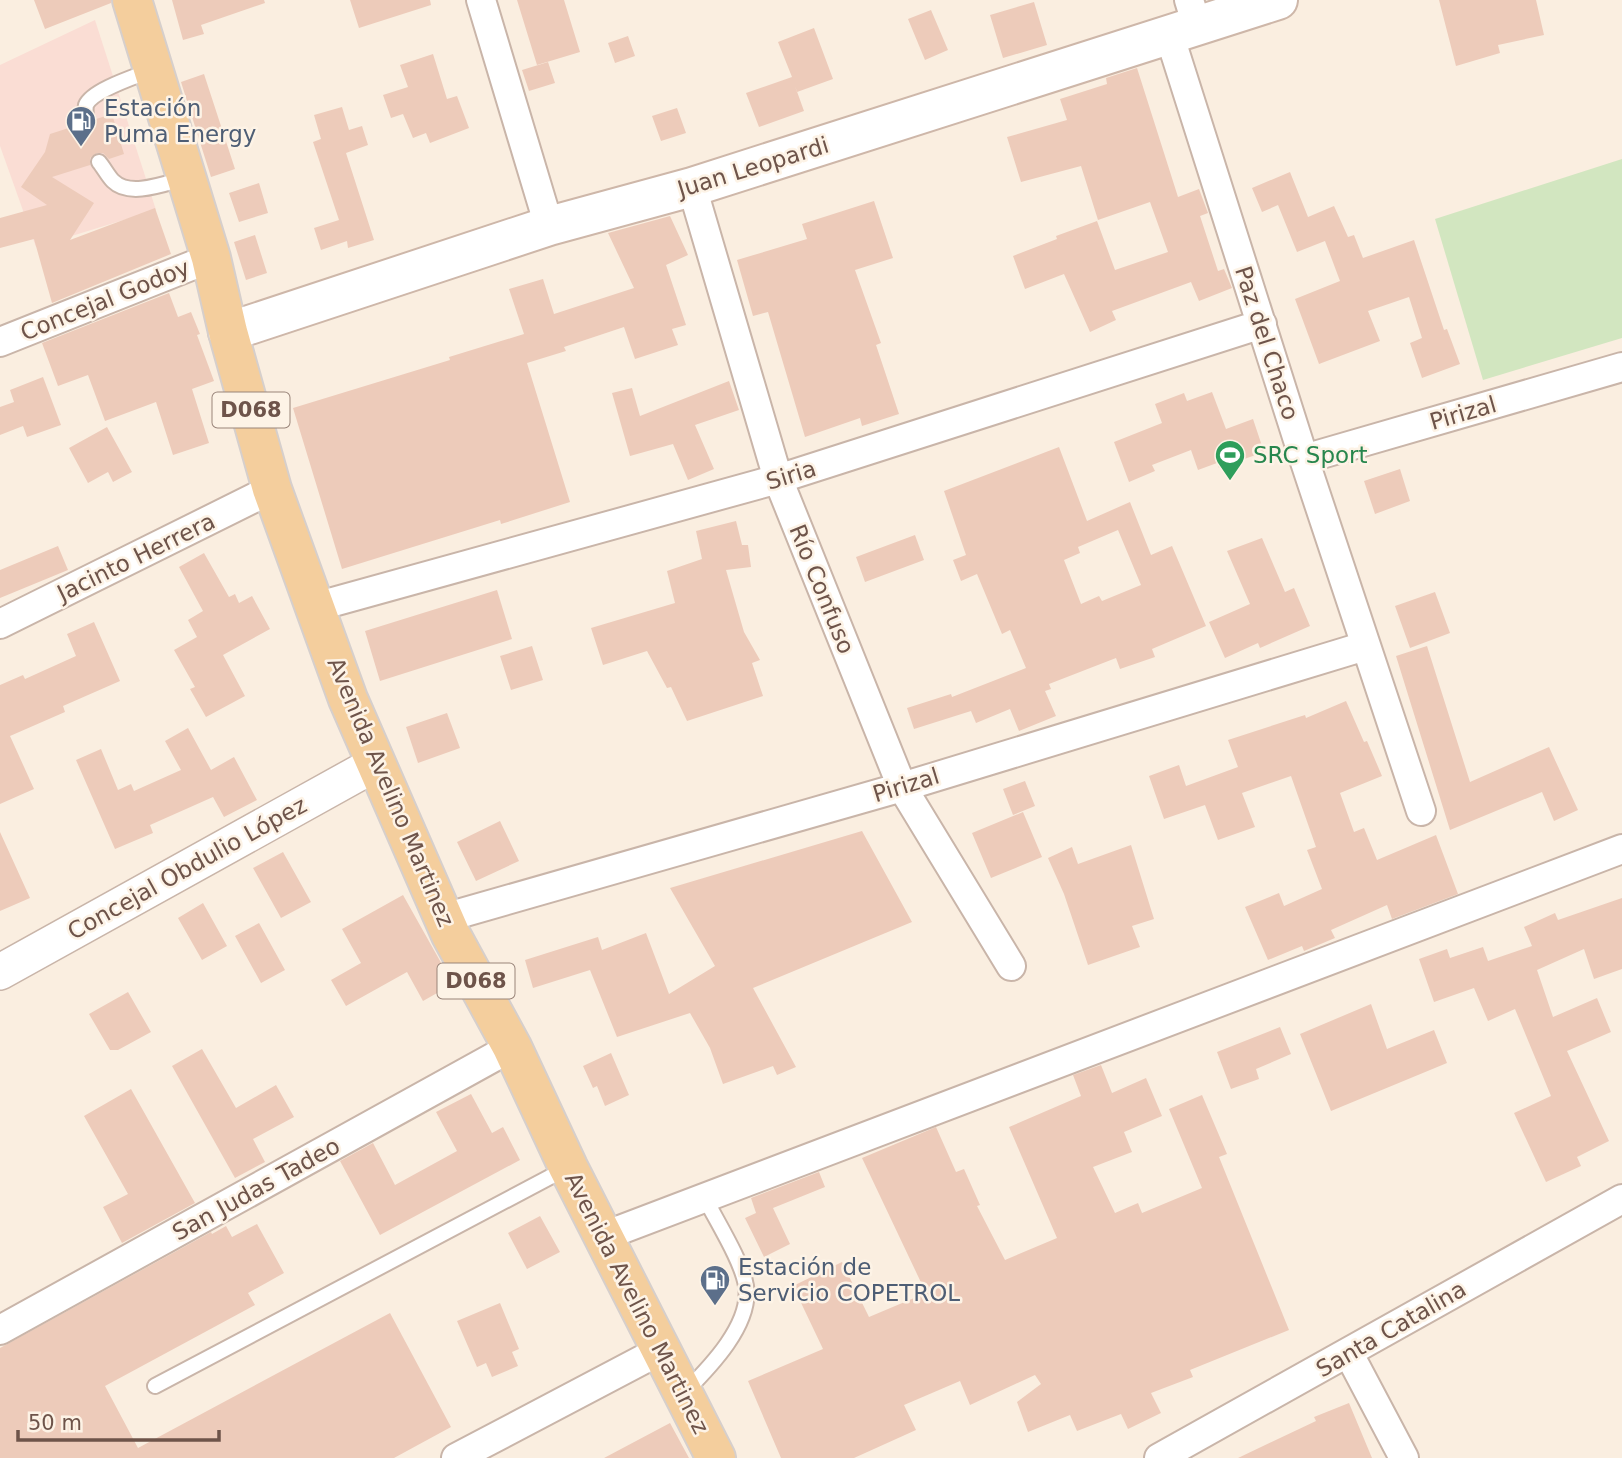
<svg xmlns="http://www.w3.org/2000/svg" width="1622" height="1458" font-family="'DejaVu Sans',sans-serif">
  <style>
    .commercial { fill: #faddd4 }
    .green { fill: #d2e6c0 }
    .building { fill: #edcbba; fill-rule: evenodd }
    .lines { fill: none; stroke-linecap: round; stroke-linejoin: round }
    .service-casing { stroke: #c9b5a9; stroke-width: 18 }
    .minor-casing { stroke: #c9b5a9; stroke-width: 32 }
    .tertiary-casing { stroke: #c9b5a9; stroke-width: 38 }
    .secondary-casing { stroke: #ceb7a9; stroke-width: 42 }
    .primary-casing { stroke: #d6cfcc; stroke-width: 42 }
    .service { stroke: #fff; stroke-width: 14 }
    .minor { stroke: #fff; stroke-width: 28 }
    .tertiary { stroke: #fff; stroke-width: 35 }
    .secondary { stroke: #fff; stroke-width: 38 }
    .primary { stroke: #f4ce9d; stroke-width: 38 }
    .labels { text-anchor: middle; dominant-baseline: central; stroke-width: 5; stroke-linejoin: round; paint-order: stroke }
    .shield { fill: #fdf3e6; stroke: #998479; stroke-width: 2 }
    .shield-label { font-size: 21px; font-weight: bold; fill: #6e544a }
    .service-label { font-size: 23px; fill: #4e5e75; stroke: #fdf3e6; text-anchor: start }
    .street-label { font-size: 23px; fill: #6e544a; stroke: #fdf3e6 }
    .leisure-label { font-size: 23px; fill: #27864d; stroke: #fdf3e6; text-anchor: start }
  </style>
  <rect width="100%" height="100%" fill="#faeee0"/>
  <path class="commercial" d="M95,20L156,210L36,247L0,146V65Z"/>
  <path class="green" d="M1622,159V338L1483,380L1435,219Z"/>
  <path class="building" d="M34,0H111V3L45,29Z
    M172,0H264L265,3L201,25L204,34L183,40Z
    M350,0H430L431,5L359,28Z
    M517,0H564L580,52L537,65Z
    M1439,0H1536L1544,35L1498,45L1500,53L1456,66Z
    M1034,2L1047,45L1003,58L990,15Z
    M931,10L948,50L925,60L908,19Z
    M814,28L833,79L797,92L795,86L804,111L759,127L746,93L792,77L778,42Z
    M628,36L635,56L615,63L608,43Z
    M433,54L447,99L457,96L469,128L430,143L426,133L413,138L403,114L391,118L383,95L408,87L400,65Z
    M548,62L555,83L529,91L522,70Z
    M1137,68L1178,197L1199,189L1208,213L1200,216L1218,271L1224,269L1232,288L1199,301L1191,282L1112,311L1116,320L1090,332L1064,274L1025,289L1013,256L1057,239L1056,236L1097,221L1115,270L1168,252L1150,202L1098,220L1081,166L1021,182L1007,137L1067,120L1060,99L1107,84L1106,78Z
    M204,74L235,169L211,177L181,82Z
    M342,107L349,130L362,126L368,145L346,153L374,240L348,248L347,241L321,250L314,228L339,220L313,142L321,139L314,115Z
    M677,108L686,133L661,141L652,116Z
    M112,114L124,154L109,159L103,153H97L90,158V165L52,177L94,203L70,240L155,208L171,254L52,303L34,239L0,248V218L47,205L21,187L45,152L50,134L78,125L83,131H89L96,126V119Z
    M1290,172L1308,217L1334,206L1348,237L1354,235L1363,258L1414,240L1444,330L1447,329L1460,364L1422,378L1410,343L1422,338L1409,297L1368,311L1380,341L1319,364L1295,299L1340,281L1325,241L1297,252L1278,205L1262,212L1252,188Z
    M259,183L268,213L239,222L229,193Z
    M874,201L893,258L855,270L881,343L876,345L899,414L862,426L860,418L805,437L768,312L753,316L737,260L807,239L802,224Z
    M670,216L688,255L666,265L686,325L672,329L678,345L635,359L624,327L564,347L566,351L527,363L570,502L501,524L500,520L342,569L293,408L450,360L449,357L524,334L509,289L543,279L554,314L634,288L608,233Z
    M255,235L267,273L246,280L234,242Z
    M169,293L178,317L191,312L200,334L197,335L214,381L192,389L209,443L173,455L156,402L105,421L88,375L58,386L42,343Z
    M43,377L61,425L27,437L23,426L0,435V407L14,402L10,390Z
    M729,381L739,410L695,425L714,469L688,480L673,444L630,456L612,393L632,388L640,416Z
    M1212,392L1226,429L1253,419L1264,452L1219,468L1217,463L1198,470L1191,450L1152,465L1155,471L1129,482L1114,442L1162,423L1155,404L1184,393L1187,401Z
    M107,427L132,472L113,482L108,472L88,483L69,448Z
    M1059,447L1087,521L1130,502L1151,555L1172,546L1206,626L1152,649L1155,657L1120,669L1116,658L1049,684L1051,689L1045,691L1056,716L1019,731L1010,709L976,723L971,711L914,729L907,708L951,694L952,697L1026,668L1010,630L1002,634L977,574L961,581L953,560L966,555L944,491ZM1118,530L1141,585L1102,601L1099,596L1081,604L1064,560L1080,553L1078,547Z
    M1400,469L1410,501L1375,514L1364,481Z
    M736,521L742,545H748L751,567L726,570L744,632L760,660L752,663L763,696L687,721L671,687L667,688L647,651L603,665L591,628L675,603L667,571L702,559L696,531Z
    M915,535L924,560L865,582L856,557Z
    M1262,538L1285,592L1294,588L1310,626L1260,648L1258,643L1225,658L1209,622L1250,604L1227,551Z
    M58,546L68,570L0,598V570Z
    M204,553L229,597L235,594L239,603L252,596L270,629L223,655L245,696L206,717L190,689L195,687L174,650L197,637L188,620L203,611L179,567Z
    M497,590L512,639L380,681L365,631Z
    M1435,592L1450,633L1410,648L1395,606Z
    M94,622L120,681L63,706L65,712L10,736L34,789L0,804V685L23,675L25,679L76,656L67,634Z
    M532,646L543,680L511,690L500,656Z
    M1427,646L1470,782L1549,747L1578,810L1554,821L1542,792L1450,830L1396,656Z
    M1346,701L1364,742L1367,741L1382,776L1340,793L1354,832L1364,828L1377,860L1436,835L1458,894L1392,919L1387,905L1331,930L1335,938L1304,951L1302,946L1268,960L1245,907L1279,893L1284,906L1322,889L1307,850L1316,847L1291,776L1242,793L1255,827L1218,840L1205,805L1164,819L1149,776L1179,765L1186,786L1238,767L1228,740L1305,715L1306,718Z
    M447,713L460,748L418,763L406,727Z
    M188,728L211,770L234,757L257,800L224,817L213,797L150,825L153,833L115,849L76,760L101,749L118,790L131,784L134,791L181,770L165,741Z
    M1025,781L1035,806L1013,815L1003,789Z
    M1023,812L1042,857L991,878L972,833Z
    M500,821L519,861L476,881L457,842Z
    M862,831L912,922L753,988L796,1067L777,1075L773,1066L723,1084L710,1048L690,1013L617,1037L590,970L533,988L525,960L598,937L602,950L646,933L669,994L715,966L670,888Z
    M0,832L30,898L0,911Z
    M1131,845L1154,919L1132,926L1140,947L1088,965L1064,894L1048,858L1072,847L1078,864Z
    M283,852L311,902L281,918L253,868Z
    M403,895L453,984L423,1001L407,972L346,1006L331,980L361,963L342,929Z
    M1622,898V969L1594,979L1584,949L1537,970L1553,1017L1597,998L1611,1032L1567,1051L1609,1141L1577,1157L1581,1166L1546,1182L1514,1113L1551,1096L1515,1009L1488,1021L1474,988L1434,1002L1419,959L1447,949L1450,958L1483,947L1488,961L1532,946L1524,927L1555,913L1558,920Z
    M203,903L227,946L202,960L178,918Z
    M259,923L285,970L261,983L235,936Z
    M128,992L151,1032L118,1050H110L89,1014Z
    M1371,1004L1387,1049L1434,1030L1447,1063L1331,1111L1300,1034Z
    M1280,1027L1291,1054L1256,1069L1259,1079L1231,1089L1217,1052Z
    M202,1049L236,1108L276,1085L294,1117L253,1139L265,1162L235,1178L172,1066Z
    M611,1053L629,1095L605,1106L597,1086L593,1088L583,1066Z
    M1101,1065L1112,1093L1146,1078L1162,1116L1124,1132L1132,1152L1093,1167L1115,1213L1138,1203L1142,1213L1202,1188L1169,1109L1202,1095L1227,1154L1219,1157L1289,1330L1190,1370L1193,1377L1151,1393L1161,1413L1128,1429L1121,1414L1077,1431L1070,1415L1028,1432L1017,1402L1041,1384L1035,1375L970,1405L960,1381L904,1405L916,1430L854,1458H781L748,1381L823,1349L793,1286L842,1262L869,1317L926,1293L862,1158L936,1127L956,1172L964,1169L980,1205L977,1206L1005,1260L1057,1238L1009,1127L1081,1096L1073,1075Z
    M131,1089L195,1203L122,1243L103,1207L128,1194L84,1116Z
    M471,1094L492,1133L503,1127L520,1160L380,1235L340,1161L373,1143L395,1185L457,1151L436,1112Z
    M819,1172L825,1187L773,1208L790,1244L764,1257L745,1218L756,1213L751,1198Z
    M540,1216L560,1252L527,1269L508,1233Z
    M257,1224L284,1273L248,1293L255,1305L105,1386L138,1448L390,1313L451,1427L394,1458H0V1348L211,1232L212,1234L226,1226L232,1237Z
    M500,1303L519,1349L512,1352L518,1366L492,1377L486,1363L477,1367L457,1321Z
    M1349,1403L1372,1458H1238L1316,1421L1314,1417Z
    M670,1423L689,1458H604Z"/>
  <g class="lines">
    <g class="service-casing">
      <path id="service" d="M87,122C86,117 85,110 86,105C92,90 137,76 152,70
        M99,162C104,168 108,176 113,181C130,198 166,183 186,178
        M155,1386L567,1168
        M686,1391C710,1367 752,1324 746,1286C742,1261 717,1222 705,1198"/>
    </g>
    <g class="minor-casing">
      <path id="minor" d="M481,0L549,226
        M1189,0L1197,26
        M1169,34L1304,459L1421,811
        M692,187L778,479L902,787L1011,966
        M0,342L211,258
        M1304,459L1622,367
        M315,607L778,479L1262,324
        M0,624L272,489
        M444,918L902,787L1365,646
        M604,1236L1622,849
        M0,1330L512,1047
        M1349,1354L1404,1458
        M456,1458L661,1350
        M1159,1458L1622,1199"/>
    </g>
    <g class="tertiary-casing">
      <path id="tertiary" d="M0,972L375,764"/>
    </g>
    <g class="secondary-casing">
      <path id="secondary" d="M228,332L549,226L692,187L1278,0"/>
    </g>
    <g class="primary-casing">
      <path id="primary" d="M132,0L211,258L228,332L272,489L348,699L451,935L512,1047L568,1167L716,1458"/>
    </g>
    <use href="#service" class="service"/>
    <use href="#minor" class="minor"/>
    <use href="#tertiary" class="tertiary"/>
    <use href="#secondary" class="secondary"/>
    <use href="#primary" class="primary"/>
  </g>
  <defs>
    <g id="fuel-pin" transform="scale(1.575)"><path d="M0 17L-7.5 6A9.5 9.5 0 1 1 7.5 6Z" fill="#5c6f8a" stroke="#fdf3e6"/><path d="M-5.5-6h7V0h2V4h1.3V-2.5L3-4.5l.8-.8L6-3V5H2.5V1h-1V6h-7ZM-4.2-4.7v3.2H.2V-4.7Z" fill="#fff"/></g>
    <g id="stadium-pin" transform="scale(1.575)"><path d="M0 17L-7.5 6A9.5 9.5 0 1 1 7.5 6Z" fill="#2e9e5b" stroke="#fdf3e6"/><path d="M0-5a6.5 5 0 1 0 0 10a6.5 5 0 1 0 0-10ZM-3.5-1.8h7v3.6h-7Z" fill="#fff"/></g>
  </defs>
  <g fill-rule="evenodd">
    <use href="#fuel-pin" x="81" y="121"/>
    <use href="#stadium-pin" x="1230" y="455"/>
    <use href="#fuel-pin" x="715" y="1280"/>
  </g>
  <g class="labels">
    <g class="shield">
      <rect x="212.5" y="392.5" width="77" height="35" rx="5"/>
      <rect x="437.5" y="963.5" width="77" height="35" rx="5"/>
    </g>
    <g class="shield-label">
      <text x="251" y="410">D068</text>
      <text x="476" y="981">D068</text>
    </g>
    <g class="service-label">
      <text x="104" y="108">Estación<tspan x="104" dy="26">Puma Energy</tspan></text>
      <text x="738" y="1267">Estación de<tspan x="738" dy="26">Servicio COPETROL</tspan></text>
    </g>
    <g class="street-label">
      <text transform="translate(753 167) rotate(-17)">Juan Leopardi</text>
      <text transform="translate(105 300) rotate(-22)">Concejal Godoy</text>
      <text transform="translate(1267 343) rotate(72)">Paz del Chaco</text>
      <text transform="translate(1463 413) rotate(-16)">Pirizal</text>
      <text transform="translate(791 475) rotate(-17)">Siria</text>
      <text transform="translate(136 557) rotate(-26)">Jacinto Herrera</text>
      <text transform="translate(822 589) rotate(68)">Río Confuso</text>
      <text transform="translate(906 785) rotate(-17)">Pirizal</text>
      <text transform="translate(391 792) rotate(67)">Avenida Avelino Martinez</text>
      <text transform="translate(187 868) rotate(-29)">Concejal Obdulio López</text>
      <text transform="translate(256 1189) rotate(-29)">San Judas Tadeo</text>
      <text transform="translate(637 1303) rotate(63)">Avenida Avelino Martinez</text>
      <text transform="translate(1391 1329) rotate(-30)">Santa Catalina</text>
    </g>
    <g class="leisure-label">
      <text x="1253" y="455">SRC Sport</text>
    </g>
  </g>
  <path d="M18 1430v10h201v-10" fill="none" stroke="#6e544a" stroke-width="3.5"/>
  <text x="28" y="1430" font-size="21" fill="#6e544a" stroke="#fdf3e6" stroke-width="5" paint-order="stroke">50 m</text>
</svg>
